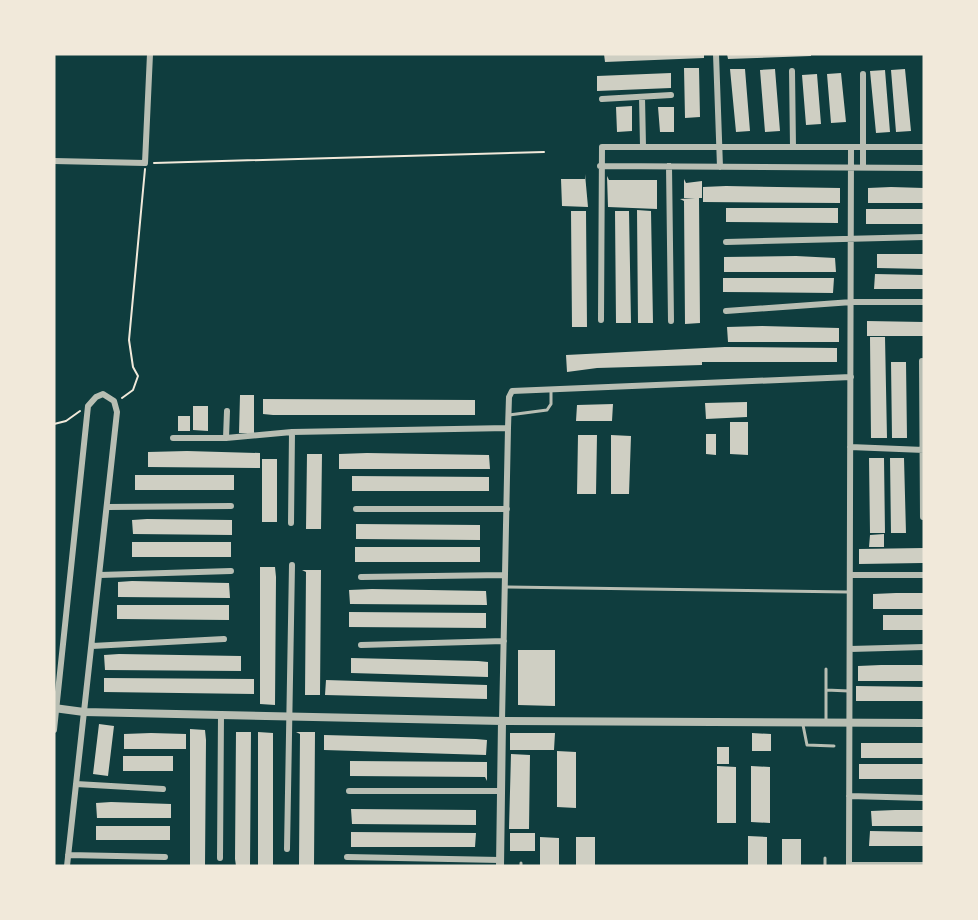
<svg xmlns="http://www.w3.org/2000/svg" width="978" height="920" font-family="Jost,sans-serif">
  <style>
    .building { fill: #cfcfc3 }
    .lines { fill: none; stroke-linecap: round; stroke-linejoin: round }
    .path { stroke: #f1e9da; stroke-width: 2 }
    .service { stroke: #b8beb3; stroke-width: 3 }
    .minor { stroke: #b8beb3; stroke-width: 6 }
    .tertiary { stroke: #b8beb3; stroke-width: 8 }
  </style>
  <rect width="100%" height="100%" fill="#0f3d3e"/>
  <path class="building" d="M604,54H704V58L605,62Z
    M727,54H811V56L728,59Z
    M684,68H699L700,117L685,118Z
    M730,69H745L750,131L736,132Z
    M775,69L780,131L765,132L760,70Z
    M905,69L911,131L896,132L891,70Z
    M885,70L890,132L876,133L870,71Z
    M671,73V88L597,91V76Z
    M841,73L846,122L831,123L827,74Z
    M817,74L821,124L806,125L802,75Z
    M632,106V131L617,132L616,107Z
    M658,107H674V132H660Z
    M585,174L588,207L562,206L561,179H585Z
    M607,176L609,180H657V209L608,207Z
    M684,179L686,183L702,181V198H699L700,323L685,324L684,201L680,199L695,198H684Z
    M726,186L840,188V203L703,202V187Z
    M891,187L924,188V203H868V188Z
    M726,208H838V223L726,222Z
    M866,209H924V224H866Z
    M637,210L651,211L653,323H638Z
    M571,211H586L587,327H572Z
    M615,211H629L631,323H616Z
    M877,254H924V269L877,268Z
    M796,256L835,258L836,272H724V257Z
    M875,274L924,275V289H874Z
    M723,278H834L833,293L723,292Z
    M867,321L924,322V336H867Z
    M762,326L839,328V342H728L727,327Z
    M870,337H885L887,438H871Z
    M725,347L837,348V362H702V365L597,368L567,372L566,355Z
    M891,362H906L907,438H892Z
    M240,395H254V433H239Z
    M263,399L475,400V415H273L263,414Z
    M747,402V417L706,419L705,403Z
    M613,404L612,421H576L577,405Z
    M193,406H208V431L193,430Z
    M178,416H190V431H178Z
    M730,422H748V455L730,454Z
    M706,434H716V455L706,454Z
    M578,435H597L596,494H577Z
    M611,435L631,436L629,494H611Z
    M187,451L260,453V468L148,467V452Z
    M367,453L489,455L490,469H339V454Z
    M307,454H322L321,529H306Z
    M869,458H884L885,533H870Z
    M890,458H904L906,533H891Z
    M262,459H277V522H262Z
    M135,475H234V490H135Z
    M352,476L489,477V491H352Z
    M147,519L232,520V535L133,534L132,520Z
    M356,524L480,525V540L356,539Z
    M884,534V547H869L870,535Z
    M132,542H231V557H132Z
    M355,547H480V562H355Z
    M924,548L923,563L859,564V549Z
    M260,567H275L276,577L275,705L260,704Z
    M302,570H321L320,695H305L306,572Z
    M132,581L229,583L230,598L118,597V582Z
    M372,589L486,591L487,605L350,604L349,590Z
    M896,593H924V609H873V594Z
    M117,605H229V620L117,619Z
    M349,612L486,613V628L349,627Z
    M883,615H924V630H883Z
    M518,650H555V706L518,705Z
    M119,654L241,656V671L105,670L104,655Z
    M351,658L478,661L488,662V677L351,673Z
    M881,665H922L924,666V681H858V666Z
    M104,678L254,679V694L104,692Z
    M326,680L487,685V699L325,695Z
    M856,686L924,687V701H856Z
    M99,724L114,726L108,776L93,774Z
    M190,729L205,730L206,740L205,866H190Z
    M236,732H251L250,866H236L235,859Z
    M258,732L273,733V866H258Z
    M296,732H315L314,866H299L300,734Z
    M151,733L186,734V749H124V734Z
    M510,733H555L554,750H510Z
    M752,733L771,734V751H752Z
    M324,735L476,739L487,740L486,755L324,750Z
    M861,743H924V758H861Z
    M717,747H729V764H717Z
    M557,751L576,752V808L557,807Z
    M511,754L530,755L529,829H509Z
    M123,756H173V771H123Z
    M350,761L487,762V781L485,777L350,776Z
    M859,764H924V779H859Z
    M717,766L736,767V823H717Z
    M751,766L770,767V823L751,822Z
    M111,802L171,804V818H97L96,803Z
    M351,809L476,810V825L352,824Z
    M895,810H923L924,826H872L871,811Z
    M96,826H170V840H96Z
    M870,831L924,832V846H869Z
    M351,832L476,833L475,847H351Z
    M510,833H535V851H510Z
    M748,836L767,837V866H748Z
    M540,837L559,838V866H540Z
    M576,837H595V866H576Z
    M782,839H801V866H782Z"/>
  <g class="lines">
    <path class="path" d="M154,163L544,152
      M122,398L133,390L138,376L133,367L129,340L145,169
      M54,424L66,421L80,411"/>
    <path class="service" d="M509,415L547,410L551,404V390
      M505,587L848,592
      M826,669V690
      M826,722V690L849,691
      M803,725L807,745L834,746
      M825,858V866
      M521,866V863"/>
    <path class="minor" d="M716,54L720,167
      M792,71L793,147
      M863,74V167
      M642,97L643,146
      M602,99L671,95
      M54,161L145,163L150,54
      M600,166L924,168
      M669,166L671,321
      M726,242L924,237
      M726,311L852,302H924
      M601,320L602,147H924
      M922,361L923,517
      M173,438H226L292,432L508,428
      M226,438L227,411
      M850,447L924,450
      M108,507L231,506
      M356,509H507
      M291,523L292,432
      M100,575L231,571
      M850,575H924
      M361,577L505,575
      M361,645L504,641
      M92,646L224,639
      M850,649L924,647
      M502,721L508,428L509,397L512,391L851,377
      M54,730L88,406L96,397L103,394L114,401L117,412L67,866
      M76,784L163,789
      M349,791H501
      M849,796L924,798
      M287,849L292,565
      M68,855L165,857
      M347,857L500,860
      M220,858L221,715
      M849,865H924
      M849,866L851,147"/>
    <path class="tertiary" d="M54,708L84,712L502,721L924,723
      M500,866L502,721"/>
  </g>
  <rect width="978" height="920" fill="none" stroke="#f1e9da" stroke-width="111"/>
</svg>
